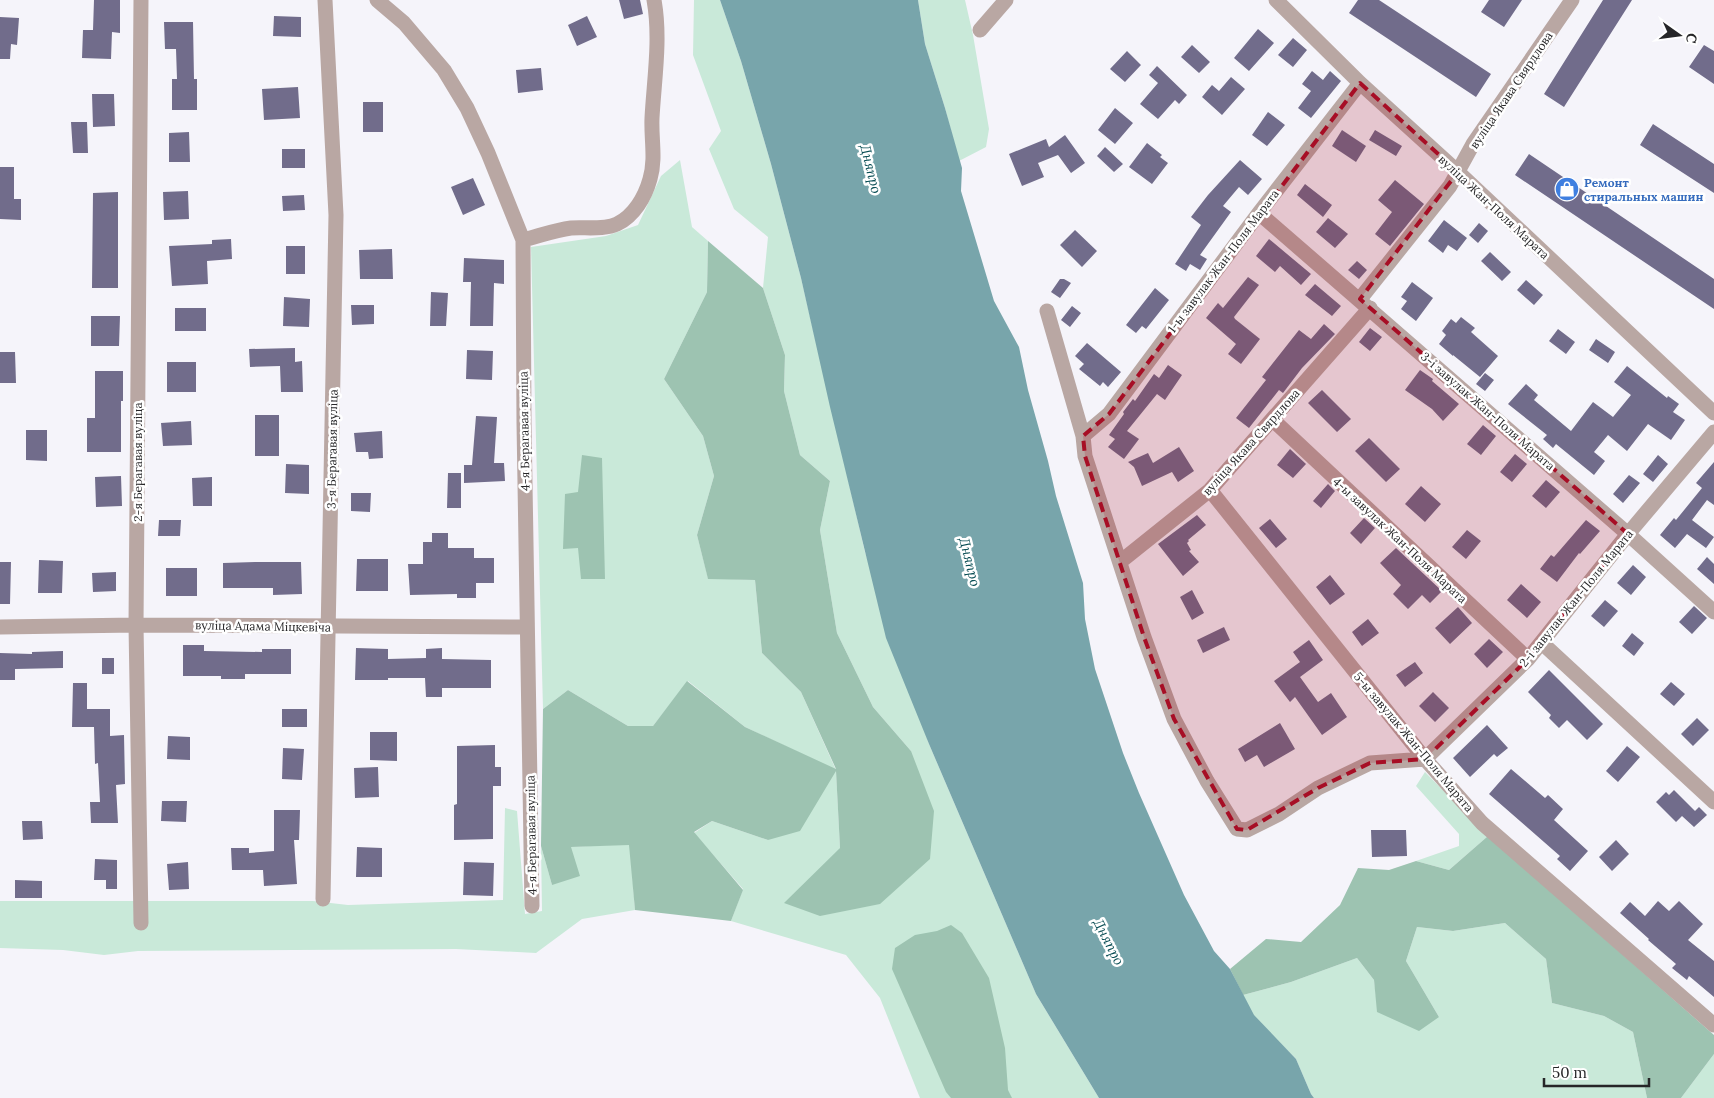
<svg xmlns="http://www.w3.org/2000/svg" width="1714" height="1098" font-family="Lora,serif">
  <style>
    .green { fill: #c9e9d9 }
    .forest { fill: #9dc3b1 }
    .water { fill: #78a5ab }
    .building { fill: #716c8b }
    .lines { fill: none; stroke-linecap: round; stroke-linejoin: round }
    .minor { stroke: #b9a7a3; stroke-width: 15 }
    .marked { fill: #a70e25; fill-opacity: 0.2; stroke: #a70e25; stroke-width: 4; stroke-dasharray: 10 6; stroke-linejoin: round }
    .labels { text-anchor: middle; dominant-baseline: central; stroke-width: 5; stroke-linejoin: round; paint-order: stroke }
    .street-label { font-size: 12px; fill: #262628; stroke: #fff }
    .shop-label { font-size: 12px; font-weight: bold; fill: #366cbe; stroke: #fff; text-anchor: start }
    .water-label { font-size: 14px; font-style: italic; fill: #0b4f56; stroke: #fff }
  </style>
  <rect width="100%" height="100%" fill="#f5f4fa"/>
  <path class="green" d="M694,0H720L741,61L771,164L801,278L865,552L929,744L1036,994L1099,1098H920L880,998L846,955L731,921L743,889L694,833L712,821L768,840L836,770L745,727L688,681L653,726H628L568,690L543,709L531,247L606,236L638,225L661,176L680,160L692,227L708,241L707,292L664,379L703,436L714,476L697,535L708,578L755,580L762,653L801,692L836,770L840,848L820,916L911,751L873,707L837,633L820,530L830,481L800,455L784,391L785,355L763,288L768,237L734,209L709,149L721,131L693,55Z
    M918,0H965L973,35L989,129L986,147L959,161L945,108L925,44Z
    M1425,772L1488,836L1449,870L1416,861L1459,846V834L1416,786Z
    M505,808L517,811L525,914L542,911L541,846L552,885L570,847L630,844L635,910L582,919L536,953L456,949L138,951L104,955L63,950L0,948V901H313L348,905L503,900Z
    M1505,923L1546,959L1552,1003L1604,1016L1633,1032L1647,1098H1314L1311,1094L1296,1059L1253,1015L1243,995L1291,982L1357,958L1374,980L1378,1012L1439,1017L1406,961L1417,927L1453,931Z
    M1714,1054V1098H1681Z"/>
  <path class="forest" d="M708,241L763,288L785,355L784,391L800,455L830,481L820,530L837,633L873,707L911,751L934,811L930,859L880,904L820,916L784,903L840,848L836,771L800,831L768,840L712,821L694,832L743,890L731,921L635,910L629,845L571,847L580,876L552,885L541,846L543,709L568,690L628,726H653L687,681L745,727L836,769L801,692L762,653L755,580L708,579L697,535L714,476L703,436L664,379L707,292Z
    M582,455L602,458L605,579H581L578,548L563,549L565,494L578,492Z
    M1488,836L1714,1035V1054L1681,1098H1647L1633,1032L1604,1016L1552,1003L1546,959L1505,923L1453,931L1417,927L1406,961L1439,1017L1419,1031L1377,1012L1374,980L1357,958L1291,982L1243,995L1230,969L1266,939L1301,942L1340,905L1358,868L1389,870L1416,861L1449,870Z
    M951,925L962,933L989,978L1005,1048L1008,1090L1012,1098H951L946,1092L892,969L895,948L915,935L937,931Z"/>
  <path class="water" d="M720,0H918L925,44L945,108L962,168L961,191L994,301L1019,347L1028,390L1048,461L1056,496L1083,583L1085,619L1095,669L1123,753L1139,793L1184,895L1214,951L1230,969L1254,1015L1296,1059L1311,1094L1314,1098H1099L1036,994L929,744L886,638L830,407L801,278L771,164L741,61Z"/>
  <path class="building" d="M94,0H120V33L112,32L111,59L82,58L83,30H93Z
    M619,0H640L643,14L624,19Z
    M1358,0H1379L1491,74L1476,97L1349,13Z
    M1489,0H1522L1504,27L1481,12Z
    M1603,0H1632L1564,107L1544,94Z
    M274,16L301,17V37L273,36Z
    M587,16L597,37L577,46L568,25Z
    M0,17L19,18L17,45L11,44L10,59H0Z
    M164,22H193L194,79H197V110H172V79H177L176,49H165Z
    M1258,29L1274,43L1249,71L1234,58Z
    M1293,38L1307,50L1293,67L1278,55Z
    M1192,45L1210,62L1199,73L1181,57Z
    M1704,45L1714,51V84L1689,67Z
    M1127,51L1141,65L1125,82L1110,69Z
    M1157,66L1187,95L1179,104L1175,100L1158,119L1140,104L1158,83L1149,75Z
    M541,68L543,90L518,93L516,70Z
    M1312,71L1323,80L1330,71L1341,81L1311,118L1298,108L1311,91L1302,84Z
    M1231,77L1245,89L1222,115L1202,97L1212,85L1219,91Z
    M298,87L300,118L264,120L262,89Z
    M92,94H114L115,126L93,127Z
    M363,102H383V132H363Z
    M1115,108L1133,123L1115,144L1098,130Z
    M1268,112L1285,125L1267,146L1252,135Z
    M71,122H87L88,153H73Z
    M1653,124L1714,164V193L1640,145Z
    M1342,130L1366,146L1356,162L1332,146Z
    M1375,130L1402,146L1396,156L1369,140Z
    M189,132L190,162H169V133Z
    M1065,135L1085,163L1071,173L1058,155L1038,163L1044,177L1022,186L1009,154L1046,139L1049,147Z
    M1147,143L1162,155L1160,157L1168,163L1152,184L1129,167Z
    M1105,147L1123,164L1114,172L1097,156Z
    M282,149H305V168H282Z
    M1529,154L1714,279V309L1515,175Z
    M1240,160L1262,179L1248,195L1239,187L1223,206L1231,212L1200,255L1207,259L1200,270L1190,264L1186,271L1175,264L1201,225L1191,217L1208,195Z
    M0,167H14V199H21V220L0,219Z
    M473,178L485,205L463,215L451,187Z
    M1395,180L1424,204L1390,246L1375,234L1392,212L1378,200Z
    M1305,184L1332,205L1323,217L1297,195Z
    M188,191L189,219L164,220L163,192Z
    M118,192V288H92L93,193Z
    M304,195L305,210L283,211L282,196Z
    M1328,218L1348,234L1335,248L1316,232Z
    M1444,220L1467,238L1457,251L1448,245L1443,253L1428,241Z
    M1479,223L1488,231L1478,243L1469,235Z
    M1075,230L1097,251L1082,267L1060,245Z
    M231,239L232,259L207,261L208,284L172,286L169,246L212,244V240Z
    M1269,239L1311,274L1301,285L1280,266L1275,272L1256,256Z
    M286,246H305V274H286Z
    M392,249L393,279H360L359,250Z
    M1490,252L1511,272L1502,281L1481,261Z
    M464,258L504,260V284L494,283L493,326H470L471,282H463Z
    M1357,261L1367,270L1359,279L1348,270Z
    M1248,277L1259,285L1234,317L1235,319L1260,339L1241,364L1228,354L1236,344L1206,318L1218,303L1223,308Z
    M1060,279H1064L1071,283L1060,298L1051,292Z
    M1526,280L1543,295L1534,305L1517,290Z
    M1412,282L1433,298L1416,321L1401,309L1407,301L1401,297Z
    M1315,284L1341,306L1332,316L1305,295Z
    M1155,288L1169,300L1146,329L1142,326L1136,333L1126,325Z
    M431,292L448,293L446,326H430Z
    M284,297L310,299L309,327L283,326Z
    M351,305H374V324L352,325Z
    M1072,306L1081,313L1070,327L1061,320Z
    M175,308H206V331H175Z
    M91,316H120L119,346H91Z
    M1461,317L1475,328L1471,332L1498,356L1480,377L1453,355V356L1439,344L1446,335L1442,331L1451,319L1456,323Z
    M1324,324L1335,334L1302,368L1283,393L1279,390L1249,428L1236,418L1266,380L1262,377L1299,330L1311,339Z
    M1370,328L1382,337L1370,351L1359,342Z
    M1558,329L1575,342L1566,354L1549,341Z
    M1596,339L1615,352L1608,363L1589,350Z
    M1087,343L1121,372L1108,387L1103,382L1100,386L1079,369L1084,364L1075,356Z
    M295,348V362L302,361L303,392H281L280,366L250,367L249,349Z
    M467,350L493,351L492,380L466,379Z
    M0,352H15L16,383H0Z
    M167,362H196V392H167Z
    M1168,365L1182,375L1165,400L1157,394L1127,431L1139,439L1124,459L1108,447L1115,439L1109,435L1124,414L1123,412L1133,399L1135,401L1154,374L1159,378Z
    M1627,366L1667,398L1668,396L1679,404L1673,412L1685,420L1671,440L1648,424L1627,451L1608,435L1594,452L1605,461L1594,475L1556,444L1553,448L1543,439L1547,435L1508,404L1526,384L1538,395L1534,400L1571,431L1593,402L1613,417L1631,395L1614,382Z
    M1420,370L1433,379L1432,381L1459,404L1443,421L1432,409L1405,390Z
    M95,371H123V401H121V452H87V418H95Z
    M1485,373L1494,380L1485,391L1476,384Z
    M1322,390L1351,419L1337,432L1308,403Z
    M255,415H279V456H255Z
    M476,416L497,417L494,463H504L505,481L464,483V465H472Z
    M191,421L192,445L163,446L161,423Z
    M1483,425L1496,436L1481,455L1467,444Z
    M26,430H47V461L26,460Z
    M382,431L383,458L369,459L368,452H356L354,433Z
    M1369,438L1400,469L1386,482L1355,451Z
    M1179,447L1194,471L1178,482L1172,472L1142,486L1134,467L1128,462L1148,453L1153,463Z
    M1290,449L1306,464L1293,478L1277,465Z
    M1515,454L1527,464L1512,482L1500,472Z
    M1658,455L1668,464L1653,482L1643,474Z
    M1714,462V505L1707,500L1692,520L1714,537L1706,548L1687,534L1675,548L1660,535L1674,518L1676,520L1702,488L1696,483Z
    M286,464L309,465V494L285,493Z
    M448,473H461V508H447Z
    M1629,475L1640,483L1623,503L1613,494Z
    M121,476L122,506L96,507L95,477Z
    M212,477V506H193L192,478Z
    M1546,480L1560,492L1546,508L1532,496Z
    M1328,484L1335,491L1321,508L1313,501Z
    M1421,486L1441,504L1425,522L1405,504Z
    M351,493H371L370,512L351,511Z
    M1197,515L1206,525L1188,540L1189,541L1187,543L1191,550L1189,551L1199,562L1183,576L1158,544Z
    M1364,518L1375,528L1361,544L1350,533Z
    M1270,519L1287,539L1276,548L1259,528Z
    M159,520H181L180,536H158Z
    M1586,520L1600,531L1580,554L1579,553L1557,582L1540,569L1551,555L1554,557Z
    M1467,530L1481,541L1466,559L1452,547Z
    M432,533H448V548H474V558H494V583H476V598H457V594L410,595L408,564H423V542H432Z
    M1396,548L1442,591L1430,603L1422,595L1408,609L1393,594L1401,585L1380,563Z
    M1707,557L1714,564V584L1697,569Z
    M357,559H388V591H356Z
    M39,560L63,561L62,593H38Z
    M0,562H11L10,604H0Z
    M255,562H301L302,594L273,595V588H223V563Z
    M1633,565L1646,577L1631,595L1617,583Z
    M166,568H197V596H166Z
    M116,572V591L93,592L92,573Z
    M1330,575L1345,594L1330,605L1316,587Z
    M1521,584L1541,602L1527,618L1507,600Z
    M1192,590L1204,613L1192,620L1180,597Z
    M1605,600L1618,611L1604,627L1591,616Z
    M1694,606L1707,618L1692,634L1679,622Z
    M1458,607L1472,623L1450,644L1435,628Z
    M1368,619L1379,633L1362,646L1352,632Z
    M1224,627L1230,640L1203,653L1197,640Z
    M1632,633L1644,643L1634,656L1622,646Z
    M1489,639L1503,652L1487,668L1474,654Z
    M1309,640L1323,660L1300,677L1318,702L1331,693L1347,717L1322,735L1295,697L1290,702L1274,681L1300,662L1293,652Z
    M183,645H204V651L262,652V649H291V674H245V679H221V676H183Z
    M356,648L388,649V659L426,658V649L442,648V659L491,660V688H442V697H426L425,678H388V680H355Z
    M63,651V668L15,669V680H0V653L32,654V652Z
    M102,658H114V674H102Z
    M1415,662L1423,673L1405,687L1396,675Z
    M1549,670L1603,724L1587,740L1567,720L1559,728L1549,718L1551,715L1528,692Z
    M1671,682L1685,694L1674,706L1660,694Z
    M73,683H87V709H110V736L124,735L125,784L116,785L118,823H91L90,802H100L98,763L95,764L94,727H72Z
    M1433,692L1449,708L1435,722L1419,706Z
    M282,709H307V727H282Z
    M1697,718L1709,730L1693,746L1681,734Z
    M1280,723L1295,749L1264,767L1257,755L1245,762L1238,749Z
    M1487,725L1508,748L1497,757L1494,754L1470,777L1453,758Z
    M370,732H397V761L370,760Z
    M168,736L190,737V760L167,759Z
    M495,745V767H501V786H493V839L454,840V805L457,804V746Z
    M1627,746L1640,757L1618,782L1606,771Z
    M283,748L304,749L302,780L282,779Z
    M378,767L379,797L355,798L354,768Z
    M1511,769L1545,798L1548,795L1563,809L1554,820L1588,851L1570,871L1557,859L1560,856L1489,794Z
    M1674,790L1695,811L1699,807L1707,815L1694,827L1682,816L1676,822L1656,802L1666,792L1669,795Z
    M162,801H187L186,822L161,821Z
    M274,810H300L299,840H294L297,884L264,886L263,870H232L231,848H249V853L274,851Z
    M22,821H42L43,839L23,840Z
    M1371,830H1406L1407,856L1372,857Z
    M1616,840L1629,854L1612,871L1599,857Z
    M357,847L382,848V877H356Z
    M95,859L117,860V889H106V880H94Z
    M188,862L189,889L169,890L167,864Z
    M464,862L494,863L493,896L463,895Z
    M15,880L42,881V898H15Z
    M1658,901L1669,911L1679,901L1703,924L1688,940L1714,961V997L1689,976L1687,980L1672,968L1676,964L1648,940L1649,939L1620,913L1630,902L1645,916Z"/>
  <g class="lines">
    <path class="minor" d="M141,0L136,625L141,923
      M377,0L404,23L444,70L467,108L488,153L523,240L524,423L532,906
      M1276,0L1360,83L1458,172L1714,413
      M980,30L1006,0
      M1259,213L1628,534L1714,612
      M523,240C539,236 555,230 571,228C585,227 604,230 617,224C634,216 645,197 650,179C656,159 651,139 652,118C654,80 661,39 654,0
      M1360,299L1450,186L1473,144L1572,0
      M1047,311L1083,436L1085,456L1144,637L1174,719L1207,781L1237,829L1247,830L1279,814L1318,788L1370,763L1425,759L1528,659L1628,534L1714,432
      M1273,420L1528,659
      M1083,436L1109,414L1259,213L1360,83
      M1210,490L1425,759L1482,823L1714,1025
      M1120,562L1210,490L1370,308
      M0,627L136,625L527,627
      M1542,643L1714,802
      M323,899L336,215L325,0"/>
  </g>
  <path class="marked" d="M1360,83L1458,172L1360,299L1628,534L1528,659L1425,759L1370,763L1318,788L1247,830L1237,829L1174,719L1144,637L1085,456L1083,436L1109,414Z"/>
  <defs>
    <g id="shop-disc" transform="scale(1.25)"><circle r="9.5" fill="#3f7fe0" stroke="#fff"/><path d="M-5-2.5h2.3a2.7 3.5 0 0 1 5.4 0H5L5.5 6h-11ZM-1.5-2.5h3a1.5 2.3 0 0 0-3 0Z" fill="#fff"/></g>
  </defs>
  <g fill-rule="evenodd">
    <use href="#shop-disc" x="1567" y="189"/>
  </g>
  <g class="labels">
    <g class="street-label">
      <text transform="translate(1511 90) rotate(-56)">вуліца Якава Свярдлова</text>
      <text transform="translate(1494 207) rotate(43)">вуліца Жан-Поля Марата</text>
      <text transform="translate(1223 261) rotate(-53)">1-ы завулак Жан-Поля Марата</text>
      <text transform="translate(1488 411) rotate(41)">3-і завулак Жан-Поля Марата</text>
      <text transform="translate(524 431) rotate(-91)">4-я Берагавая вуліца</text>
      <text transform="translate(1251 442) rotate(-48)">вуліца Якава Свярдлова</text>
      <text transform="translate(332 449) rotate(-89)">3-я Берагавая вуліца</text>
      <text transform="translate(137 462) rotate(-90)">2-я Берагавая вуліца</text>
      <text transform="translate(1400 540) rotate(43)">4-ы завулак Жан-Поля Марата</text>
      <text transform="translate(1576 598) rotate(-51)">2-і завулак Жан-Поля Марата</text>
      <text transform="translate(263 626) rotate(1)">вуліца Адама Міцкевіча</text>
      <text transform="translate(1414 742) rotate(50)">5-ы завулак Жан-Поля Марата</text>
      <text transform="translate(531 835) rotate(-91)">4-я Берагавая вуліца</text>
    </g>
    <g class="shop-label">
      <text x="1584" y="182">Ремонт<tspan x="1584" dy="14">стиральных машин</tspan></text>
    </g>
    <g class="water-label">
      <text transform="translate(871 169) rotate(76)">Дняпро</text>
      <text transform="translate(970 562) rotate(76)">Дняпро</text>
      <text transform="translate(1109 942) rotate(63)">Дняпро</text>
    </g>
  </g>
  <g transform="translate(1679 35) rotate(104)" stroke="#ffffff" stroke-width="4" paint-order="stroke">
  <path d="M0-4L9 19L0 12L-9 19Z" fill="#262628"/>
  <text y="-8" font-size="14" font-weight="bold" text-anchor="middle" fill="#262628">С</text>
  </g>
  <path d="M1544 1078v8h105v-8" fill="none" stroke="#262628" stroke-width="2.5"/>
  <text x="1552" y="1078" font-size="15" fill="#262628" stroke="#ffffff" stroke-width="4" paint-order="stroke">50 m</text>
</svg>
